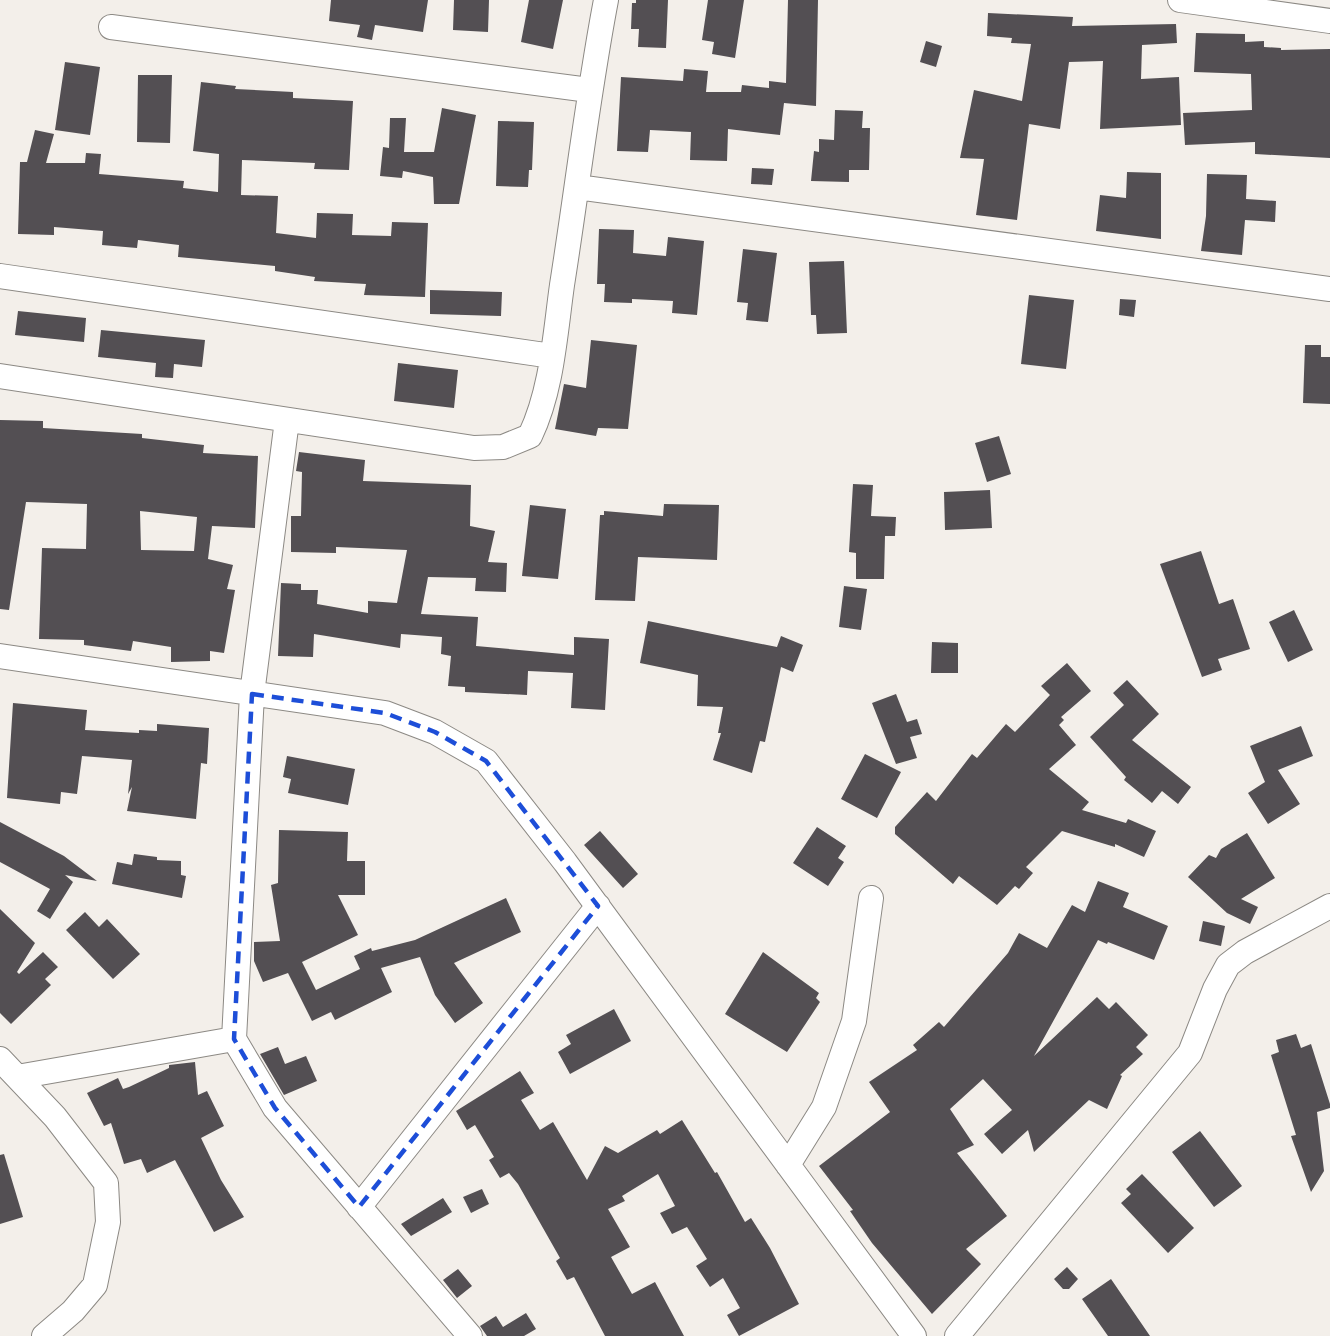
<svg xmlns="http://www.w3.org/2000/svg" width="1330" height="1336" font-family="'PT Serif',serif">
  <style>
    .building { fill: #534f53; fill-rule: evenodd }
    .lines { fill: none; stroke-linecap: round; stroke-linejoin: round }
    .minor-casing { stroke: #8c8984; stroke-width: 26 }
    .minor { stroke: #fff; stroke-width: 24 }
    .marked { fill: none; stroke: #1d4ed8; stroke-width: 4.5; stroke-dasharray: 12 8; stroke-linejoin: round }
  </style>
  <rect width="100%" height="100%" fill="#f3efea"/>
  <path class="building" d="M331,0H428L423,32L375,25L372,40L357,37L360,25L329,21Z
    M454,0H489L488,32L453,30Z
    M529,0H563L553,49L521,42Z
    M636,0H668L666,48L638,47L639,29H631L632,3H636Z
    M708,0H744L735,58L712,54L714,42L702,40Z
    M788,0H818L816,106L784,103L780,135L728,129L727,161L690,160L691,132L650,130L648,152L617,151L621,77L683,81L684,69L708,71L706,92H741L742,85L769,88V81L786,83Z
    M988,13L1073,17L1072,26L1176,24L1177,43L1142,45L1141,79L1179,77L1181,125L1100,129L1103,61L1069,62L1060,129L1029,124L1017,220L976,215L984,159L960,158L974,90L1022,101L1031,44L1011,43L1012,38L987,36Z
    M1196,33L1245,34V42L1264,41V47L1281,48V50L1330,49V158L1255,154V142L1185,145L1183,113L1252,110L1251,74L1194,72Z
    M926,41L942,46L936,67L920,62Z
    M65,62L100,67L90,135L55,130Z
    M138,75H172L170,143L137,142Z
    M201,82L236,86L235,89L293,92V98L353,101L349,170L314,169L315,163L242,160L241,195L278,196L276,233L316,238L317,213L353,214L352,235L391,236L392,222L428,223L425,297L364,295L366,284L314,281L315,277L275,271V266L178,257L179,245L138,240L137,248L102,245L103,231L54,227V235L18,234L20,162H27L35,130L54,134L46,163H85L86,153L101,154L99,174L184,181L183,188L218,192L219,154L193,151Z
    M442,108L476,115L459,204H434L433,177L403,171L402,178L380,176L383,147L389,148L390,118H406L404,152H434Z
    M835,110L863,111L862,128H870L869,170H849V182L811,181L814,151L819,152V139L834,140Z
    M498,121L534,122L532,170H529L528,187L496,186Z
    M752,168L774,169L772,185L751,184Z
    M1127,172L1161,173V239L1096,231L1100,195L1126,198Z
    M1207,174L1247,175L1246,199L1276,201L1275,222L1245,220L1242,255L1201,251L1206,216Z
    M599,229L634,230L633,253L666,256L668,237L704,241L697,315L672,313L673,301L632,299V303L604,302L605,284H597Z
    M743,249L777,253L768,322L746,320L748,303L737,302Z
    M844,261L847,333L817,334L816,315H811L809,262Z
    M430,290L502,292L501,316L430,314Z
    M1029,295L1074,300L1066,369L1021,364Z
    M1120,299L1136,300L1134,317L1119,315Z
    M18,311L86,318L84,342L15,335Z
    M101,330L205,340L202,367L174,364L173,378L155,377L156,363L98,357Z
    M591,340L637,345L628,429L598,428L596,436L555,429L564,384L586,388Z
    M1305,345H1321V357H1330V404L1303,403Z
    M398,363L458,370L454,408L394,401Z
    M0,420L43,421V428L142,434V438L204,445L203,453L258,456L255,528L212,526L208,559L233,565L227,589L235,590L224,653L210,651V661L171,662V647L133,641L131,651L84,645V640L39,639L42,548L86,549L87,504L26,502L9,610L0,609ZM140,511L197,517L194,551L141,550Z
    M999,436L1011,474L987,482L975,443Z
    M299,452L365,460L363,481L471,485L470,526L495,531L488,562L507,563L506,592L475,591L476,578L428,577L421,614L478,617L476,646L574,655V637L609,639L605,710L571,708L573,673L528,671L527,695L465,692V687L448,686L451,656L441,654L442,637L401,634L400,648L314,634L313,657L278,656L281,583L301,584V590H318L317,604L368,613V601L397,603L407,550L336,547V553L291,552V516H301L302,472L296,471Z
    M853,484L873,485L871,516L896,517L895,536H885L884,579H856V553L849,552Z
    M990,490L992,528L945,530L944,492Z
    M664,504L719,505L717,560L638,557L635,601L595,600L600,515H604V511L663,516Z
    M530,505L566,509L558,579L522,576Z
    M1201,551L1219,604L1233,599L1250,649L1218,659L1222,670L1202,677L1160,564Z
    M844,586L867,589L861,630L839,627Z
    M1294,610L1313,650L1288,662L1269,622Z
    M648,621L777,647L781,636L803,645L793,672L781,667L765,742L760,741L752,773L713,760L721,733H718L723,707L697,706L698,675L640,663Z
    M932,642L958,643V673H931Z
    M1067,663L1091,691L1061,717L1064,720L1059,725L1076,745L1049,769L1089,802L1082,810L1126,823L1128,819L1156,831L1144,857L1115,844V847L1062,831L1026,867L1033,873L1019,889L1015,886L997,905L959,876L953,884L895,834V827L927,792L936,801L972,754L977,758L1006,724L1015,732L1050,695L1041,686Z
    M1127,680L1159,714L1132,740L1191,787L1178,804L1162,791L1152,803L1124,780L1126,777L1090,737L1124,705L1113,693Z
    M896,694L907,722L917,719L922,734L910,737L917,758L896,764L872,703Z
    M13,703L87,710L85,730L139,733V730L157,731V724L209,728L207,764L201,763L196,819L127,811L132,787L128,794L132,760L82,756L77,794L61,792L60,804L7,798Z
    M1301,726L1313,756L1278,770L1300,804L1268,824L1248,793L1265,782L1250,746Z
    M865,754L901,772L877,818L841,799Z
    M287,756L355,769L348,805L288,793L291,779L283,777Z
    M0,822L64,856L97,881L65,875L73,882L50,919L37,911L50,889L0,862Z
    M817,827L846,846L838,858L844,862L828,886L793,863Z
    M279,830L348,832L347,861H365V895H338L358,935L302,962L316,990L360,969L354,956L371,948L372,951L415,940L506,898L521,932L454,963L483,1003L455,1023L435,995L420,957L381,968L392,992L335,1020L331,1012L312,1021L288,973L263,982L254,961V942L280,941L271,885L278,883Z
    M600,831L638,874L623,888L584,845Z
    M1247,833L1275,878L1241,899L1258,907L1250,924L1227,913L1188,877L1209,855L1216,858L1221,849Z
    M134,854L157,857V860L181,861V875L186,876L182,898L112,884L117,862L132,865Z
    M1098,881L1129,893L1123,907L1168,926L1154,960L1108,942L1107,944L1098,940L1034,1056L1097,997L1109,1009L1116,1002L1148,1035L1136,1047L1143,1054L1120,1075L1122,1076L1107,1109L1089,1100L1034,1152L1028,1130L1002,1154L984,1134L1012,1110L983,1079L950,1109L974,1145L957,1153L1007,1216L966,1249L981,1264L932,1314L872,1243L850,1211L853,1210L819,1166L890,1112L869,1082L917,1050L913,1045L939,1022L944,1027L1008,953L1019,933L1047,948L1072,905L1085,912Z
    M0,909L35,943L17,972L19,974L43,952L58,967L45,979L51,985L11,1024L0,1013Z
    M85,912L99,927L107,919L140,954L113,979L66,930Z
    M1203,921L1225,926L1221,946L1199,941Z
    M763,952L819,993L816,998L820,1002L787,1052L725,1014Z
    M614,1009L631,1041L570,1074L558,1052L571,1044L566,1035Z
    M1296,1034L1301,1048L1311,1044L1330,1104V1108L1317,1112L1324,1171L1311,1192L1291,1136L1296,1135L1271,1055L1279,1052L1276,1040Z
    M278,1047L285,1064L306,1056L317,1081L284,1095L260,1054Z
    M195,1062L198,1095L207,1091L224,1126L201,1138L221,1180L244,1217L214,1232L175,1160L147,1173L141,1159L124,1164L111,1123L104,1126L87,1093L118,1078L123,1089L129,1087L169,1068V1065Z
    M520,1071L534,1093L521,1100L540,1130L553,1122L587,1180L605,1146L618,1153L657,1130L660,1134L682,1120L715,1173L717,1172L745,1222L751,1218L770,1248L799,1304L739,1336L727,1315L740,1308L723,1278L710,1287L696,1266L707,1259L687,1227L672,1234L660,1213L675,1206L658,1174L622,1196L625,1201L608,1209L630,1247L611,1257L632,1294L655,1282L684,1336H605L574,1277L567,1280L556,1261L560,1258L518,1184L509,1173L500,1178L489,1160L494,1157L475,1125L467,1130L456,1111Z
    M1200,1131L1242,1186L1214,1207L1172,1152Z
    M4,1154L23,1217L0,1224V1155Z
    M1142,1174L1194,1228L1168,1253L1121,1203L1131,1194L1126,1189Z
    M482,1189L489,1204L471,1213L463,1197Z
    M443,1198L452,1212L411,1236L401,1224Z
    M1067,1267L1078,1279L1069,1289H1063L1054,1279Z
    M458,1269L472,1286L457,1298L443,1280Z
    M1111,1279L1150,1336H1108L1082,1299Z
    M526,1313L536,1329L524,1336H487L480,1326L496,1316L503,1327Z"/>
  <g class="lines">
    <g class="minor-casing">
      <path id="minor" d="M1180,0L1330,21
        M111,27L589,90
        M577,187L1330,289
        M0,276L552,356
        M0,376L474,448L503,447L530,436C552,390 555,335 562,285C577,190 588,94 606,0
        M287,420L252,694L234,1039L275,1108L470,1336
        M0,656L385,713L435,732L486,761L565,862L914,1336
        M0,1059L55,1117L106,1183L108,1222L95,1285L73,1311L44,1336
        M17,1077L234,1039
        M788,1165L824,1107L854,1021L871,898
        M359,1207L598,906
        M957,1336L1190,1053L1215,989L1228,965L1245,952L1330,906"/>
    </g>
    <use href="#minor" class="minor"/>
  </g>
  <path class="marked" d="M252,694L385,713L435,732L486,761L598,906L359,1207L275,1108L234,1039Z"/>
</svg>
